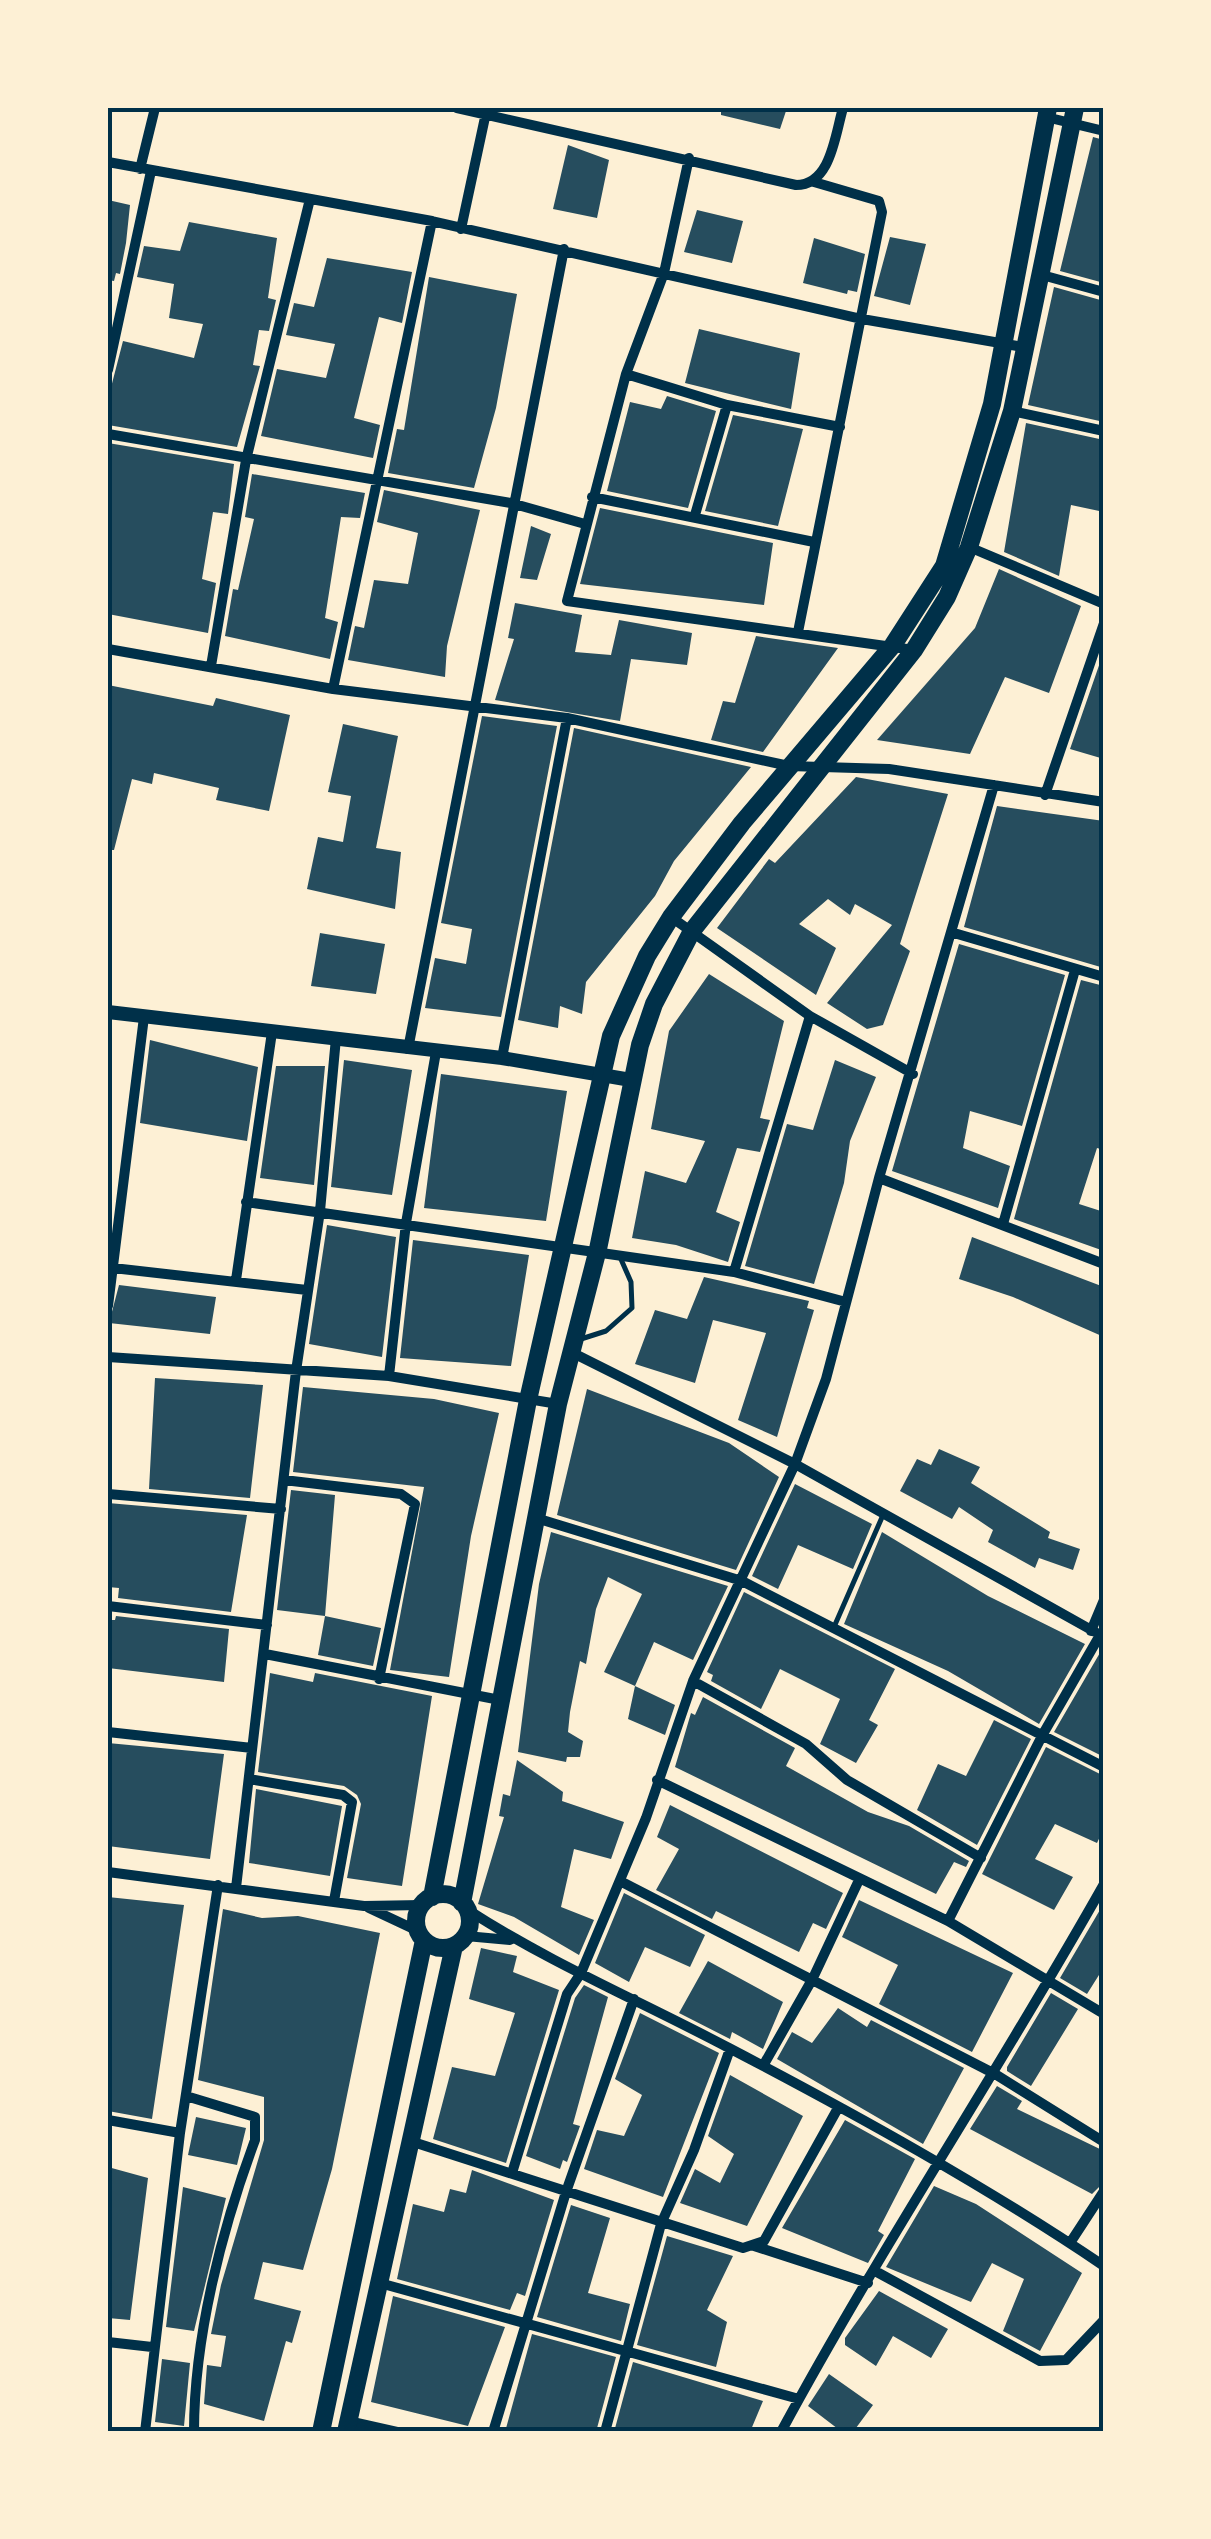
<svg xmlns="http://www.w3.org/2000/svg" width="1211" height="2539" font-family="Manrope,sans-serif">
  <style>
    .building { fill: #264d5e }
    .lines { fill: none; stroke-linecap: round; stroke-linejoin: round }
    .service { stroke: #003049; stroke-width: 5 }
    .minor { stroke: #003049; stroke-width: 10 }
    .tertiary { stroke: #003049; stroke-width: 14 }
    .primary { stroke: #003049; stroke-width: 18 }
    .neatline { fill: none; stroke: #003049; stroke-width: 4 }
  </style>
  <rect width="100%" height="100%" fill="#fdf0d5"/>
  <path class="building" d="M721,108H787L780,129L721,115Z
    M1093,137L1104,140V283L1060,271Z
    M568,145L609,160L597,218L553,209Z
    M108,200L130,205L126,243L120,274L116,273L114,281L108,280Z
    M697,210L743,221L732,263L684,252Z
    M189,222L277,238L268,298L276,300L269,331L259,330L253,365L260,366L237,447L108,425V399L123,341L194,358L203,324L169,318L174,284L137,277L144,246L180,251Z
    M890,237L926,244L910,305L874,296Z
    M814,238L865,254L857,292L848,290L847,294L803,283Z
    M327,258L412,272L402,323L379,317L354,418L380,425L373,458L261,436L277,369L326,378L335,344L286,335L294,303L314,307Z
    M429,277L517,294L496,408L474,488L388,473L397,429L404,430Z
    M1054,287L1104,301V422L1028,405Z
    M699,329L800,353L791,409L685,383Z
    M667,396L716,411L688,508L607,491L630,402L661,409Z
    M733,415L803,429L778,526L705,511Z
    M1026,423L1104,440V512L1071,505L1059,576L1004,552Z
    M108,443L234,464L228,514L213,512L202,579L216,583L208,633L108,614Z
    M252,474L365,493L360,518L341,517L325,618L338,622L330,659L225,636L233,589L238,590L254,519L245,517Z
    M384,490L480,510L447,646L445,677L348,660L355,626L364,628L374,580L408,584L418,533L377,522Z
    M600,508L773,543L764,605L580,584Z
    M531,526L551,534L537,580L520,578Z
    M999,569L1081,606L1049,693L1005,677L970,754L877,740L975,628Z
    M515,603L582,615L575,652L611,655L619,620L692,633L687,665L631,659L620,721L495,700L514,639L508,638Z
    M756,636L838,648L763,752L711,740L723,701L735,703Z
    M1104,651V759L1070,749Z
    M108,685L213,706L216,698L290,715L269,811L216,800L219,788L154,773L152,784L132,779L114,850H108Z
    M482,716L557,726L501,1017L425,1008L435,958L466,964L472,929L441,923Z
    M343,724L398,736L376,848L401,852L395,909L307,889L318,837L343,842L351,796L328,792Z
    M574,728L751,767L674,861L655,896L586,982L582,1014L560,1006L558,1028L518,1020Z
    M856,777L948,794L900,944L910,951L883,1025L867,1029L827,1003L892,925L855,904L850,915L828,899L799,924L836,948L816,995L717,928L769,859L775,863Z
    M997,806L1104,821V968L964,927Z
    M320,933L385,944L376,994L311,986Z
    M959,944L1065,975L1022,1126L970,1111L963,1148L1010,1166L998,1208L892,1171Z
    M709,974L784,1021L760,1118L770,1120L760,1152L737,1148L716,1212L740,1222L728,1262L676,1245L632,1238L645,1171L686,1183L705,1141L651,1129L669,1031Z
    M1081,980L1104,986V1150L1097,1148L1079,1204L1104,1212V1251L1014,1219Z
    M150,1040L258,1067L247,1141L140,1123Z
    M344,1060L412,1070L392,1195L331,1187Z
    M835,1060L876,1077L850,1141L844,1183L814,1284L745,1266L787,1124L813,1130Z
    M276,1066H325L314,1185L260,1178Z
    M441,1074L567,1091L546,1221L424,1208Z
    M327,1225L396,1237L382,1357L309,1344Z
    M972,1237L1104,1287V1337L1013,1297L959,1279Z
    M413,1240L529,1255L511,1366L400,1358Z
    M704,1277L809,1301L807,1308L814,1310L777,1437L738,1420L766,1333L713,1320L695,1383L635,1364L655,1310L687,1319Z
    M119,1285L216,1297L210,1334L109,1323Z
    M155,1378L263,1385L250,1498L149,1489Z
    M303,1387L434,1399L499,1413L471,1536L449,1677L390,1670L424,1487L293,1472Z
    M587,1389L729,1443L779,1477L736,1570L557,1515Z
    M939,1449L980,1467L971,1483L1050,1532L1048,1538L1080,1549L1073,1570L1039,1558L1035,1568L988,1542L993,1530L959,1507L952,1519L900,1491L917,1459L931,1465Z
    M795,1484L872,1524L853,1569L798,1545L778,1589L752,1576Z
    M291,1490L335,1495L325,1616L277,1610Z
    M108,1503L247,1515L231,1612L118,1598L119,1588L108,1587Z
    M551,1532L728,1586L693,1660L654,1642L635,1686L604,1672L642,1594L608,1577L596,1609L586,1664L580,1661L570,1712L568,1732L583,1741L580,1757H567L566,1762L518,1752L539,1584Z
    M882,1532L988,1596L1085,1644L1039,1724L948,1671L844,1624Z
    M744,1592L895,1669L869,1720L878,1725L856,1763L820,1744L840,1699L780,1669L761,1709L711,1681L713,1675L707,1672Z
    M116,1616L229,1629L224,1682L108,1668V1620H115Z
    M325,1616L381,1628L373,1666L318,1655Z
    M1101,1651L1104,1652V1757L1054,1732Z
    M270,1673L313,1682L315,1673L432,1696L402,1886L347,1878L361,1804L357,1795L344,1786L258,1772Z
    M635,1686L675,1705L665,1735L628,1719Z
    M703,1697L795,1748L786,1766L868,1812L909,1826L969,1861L966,1867L954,1862L936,1894L675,1767L691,1713L695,1715Z
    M994,1720L1031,1739L977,1845L917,1810L938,1764L966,1776Z
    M108,1743L224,1754L210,1859L108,1846Z
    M1046,1747L1104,1776V1828L1097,1843L1055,1824L1035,1859L1073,1877L1054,1910L982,1874Z
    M517,1760L563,1792L562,1801L624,1822L611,1859L574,1849L561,1907L594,1920L579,1955L514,1917L478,1904L504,1817L499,1816L503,1794L510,1796Z
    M256,1789L342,1806L330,1876L249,1863Z
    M670,1805L843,1893L826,1929L813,1923L799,1952L716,1911L712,1919L656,1890L679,1849L657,1837Z
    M624,1893L705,1935L690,1967L645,1947L629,1982L595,1963Z
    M108,1897L184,1905L152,2119L108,2111Z
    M859,1900L1013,1973L972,2052L879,2004L898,1965L842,1937Z
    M1104,1903V1967L1087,1994L1060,1978Z
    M223,1909L262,1918L298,1916L380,1933L332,2169L303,2270L263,2262L254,2299L301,2311L292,2343L286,2341L264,2421L204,2404L207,2365L221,2367L226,2336L211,2334L221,2285L264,2140V2097L198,2080Z
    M481,1948L517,1956L513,1972L559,1990L506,2163L433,2139L452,2067L495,2076L515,2013L469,1999Z
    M708,1961L783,2002L763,2049L732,2032L730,2039L679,2013Z
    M584,1985L608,1997L573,2124L580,2126L567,2162L563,2160L560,2169L526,2156L575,1998Z
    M1051,1993L1078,2009L1031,2086L1007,2071V2067Z
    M838,2008L867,2027L871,2020L964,2068L923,2144L777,2059L792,2032L812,2043Z
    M640,2013L719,2053L663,2197L584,2169L597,2130L624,2136L642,2095L615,2079Z
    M730,2075L803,2116L747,2226L680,2203L695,2169L720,2183L734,2154L708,2136Z
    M997,2086L1022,2101L1017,2109L1104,2151V2182L1092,2194L970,2129Z
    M196,2117L246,2128L237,2165L188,2155Z
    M845,2120L915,2159L878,2231L884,2235L868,2263L782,2228Z
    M108,2167L148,2178L130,2320L108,2318Z
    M472,2170L554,2200L525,2296L517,2293L510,2310L397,2279L413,2204L444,2212L450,2189L466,2193Z
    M934,2186L976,2204L1082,2273L1040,2351L1003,2331L1024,2279L992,2263L971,2302L886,2267Z
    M183,2187L226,2198L194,2331L166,2327Z
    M571,2205L610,2218L588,2293L630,2304L621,2341L537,2317Z
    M667,2236L733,2256L707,2310L727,2322L716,2367L637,2345Z
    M879,2291L948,2329L931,2358L893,2336L876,2366L845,2345V2338Z
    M393,2296L505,2327L468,2426L371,2402Z
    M532,2334L616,2357L596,2432H505Z
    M162,2359L190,2363L184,2426L155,2422Z
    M633,2362L763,2401L750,2432H614Z
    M829,2374L873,2405L853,2432H842L808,2406Z"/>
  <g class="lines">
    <path class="service" d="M581,1339L606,1331L632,1308L631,1282L620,1257
      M834,1627L883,1515"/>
    <path class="minor" d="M457,108L796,185C831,185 835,135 843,108
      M1046,117L1104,131
      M689,158L664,273L626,374L567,601L914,650
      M108,162L432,221L862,319L1023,347
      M140,169L155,108
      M461,229L487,108
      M1042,275L1104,292
      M108,370L151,171
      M626,374L727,405L695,515
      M727,405L840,427
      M1012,411L1104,431
      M108,434L511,503L585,524
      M592,497L814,542
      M969,547L1104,604
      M798,632L882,212L879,201L814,182
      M108,649L333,689L567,718L789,766L889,769L1104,802
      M211,666L246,460L310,199
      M333,689L432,221
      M1045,795L1104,623
      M671,917L810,1016L913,1074
      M954,933L1104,977
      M408,1049L564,249
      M502,1058L567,718
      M879,1178L1104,1264
      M246,1202L734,1272L846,1302
      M1003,1224L1075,970
      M113,1268L307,1290
      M734,1272L810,1016
      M236,1280L272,1032
      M108,1306L144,1017
      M571,1352L795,1464L1104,1637
      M108,1357L389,1376L558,1404
      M389,1376L406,1223L436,1052
      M284,1480L401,1494L415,1504L379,1679
      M108,1494L281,1509
      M536,1518L742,1581L1104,1767
      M108,1606L267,1625
      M1091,1631L1104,1600
      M265,1654L500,1700
      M693,1681L806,1744L847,1780L981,1858
      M108,1732L252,1748
      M249,1779L343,1795L352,1802L334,1901
      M657,1780L948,1921L1104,2014
      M108,1872L364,1906L422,1905
      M620,1881L995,2074L1104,2142
      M236,1888L296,1371L320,1211L336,1038
      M369,1908L418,1931
      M468,1910C550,1963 642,2002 729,2048C857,2115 984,2185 1104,2266
      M948,1921L1043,1734L1100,1635
      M466,1936L510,1940
      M763,2066L813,1978L859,1880
      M186,2096L255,2117V2140C222,2229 194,2336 194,2432
      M108,2120L180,2133
      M410,2141L743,2248L764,2241L838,2108
      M512,2173L567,1994L581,1973L646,1818L693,1681L795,1464L826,1379L879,1178L994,785
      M1070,2243L1104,2191
      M754,2246L868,2283
      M875,2271L1040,2361L1066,2360L1104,2320
      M376,2282L799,2399
      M108,2342L152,2347
      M348,2421L397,2432
      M145,2432L180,2133L218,1885
      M493,2432L566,2192L634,1999
      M605,2432L661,2224L694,2150L730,2049
      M781,2432C882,2245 1000,2069 1104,1884"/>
    <path class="tertiary" d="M108,1012L502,1058L631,1080"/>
    <path class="primary" d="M416 1921a27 27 0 1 1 54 0a27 27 0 1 1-54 0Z
      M432,1897L528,1400L611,1036L647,956L671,917L742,823L893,645L944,566L992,404L1048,108
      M462,1903L558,1404L598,1249L640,1045L654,1004L692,931L914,650L947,597L969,547L1012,411L1075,108
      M321,2432L424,1940
      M346,2432L454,1946"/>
  </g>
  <rect width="1211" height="2539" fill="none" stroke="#fdf0d5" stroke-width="220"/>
  <rect x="110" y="110" width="991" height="2319" class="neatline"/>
</svg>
